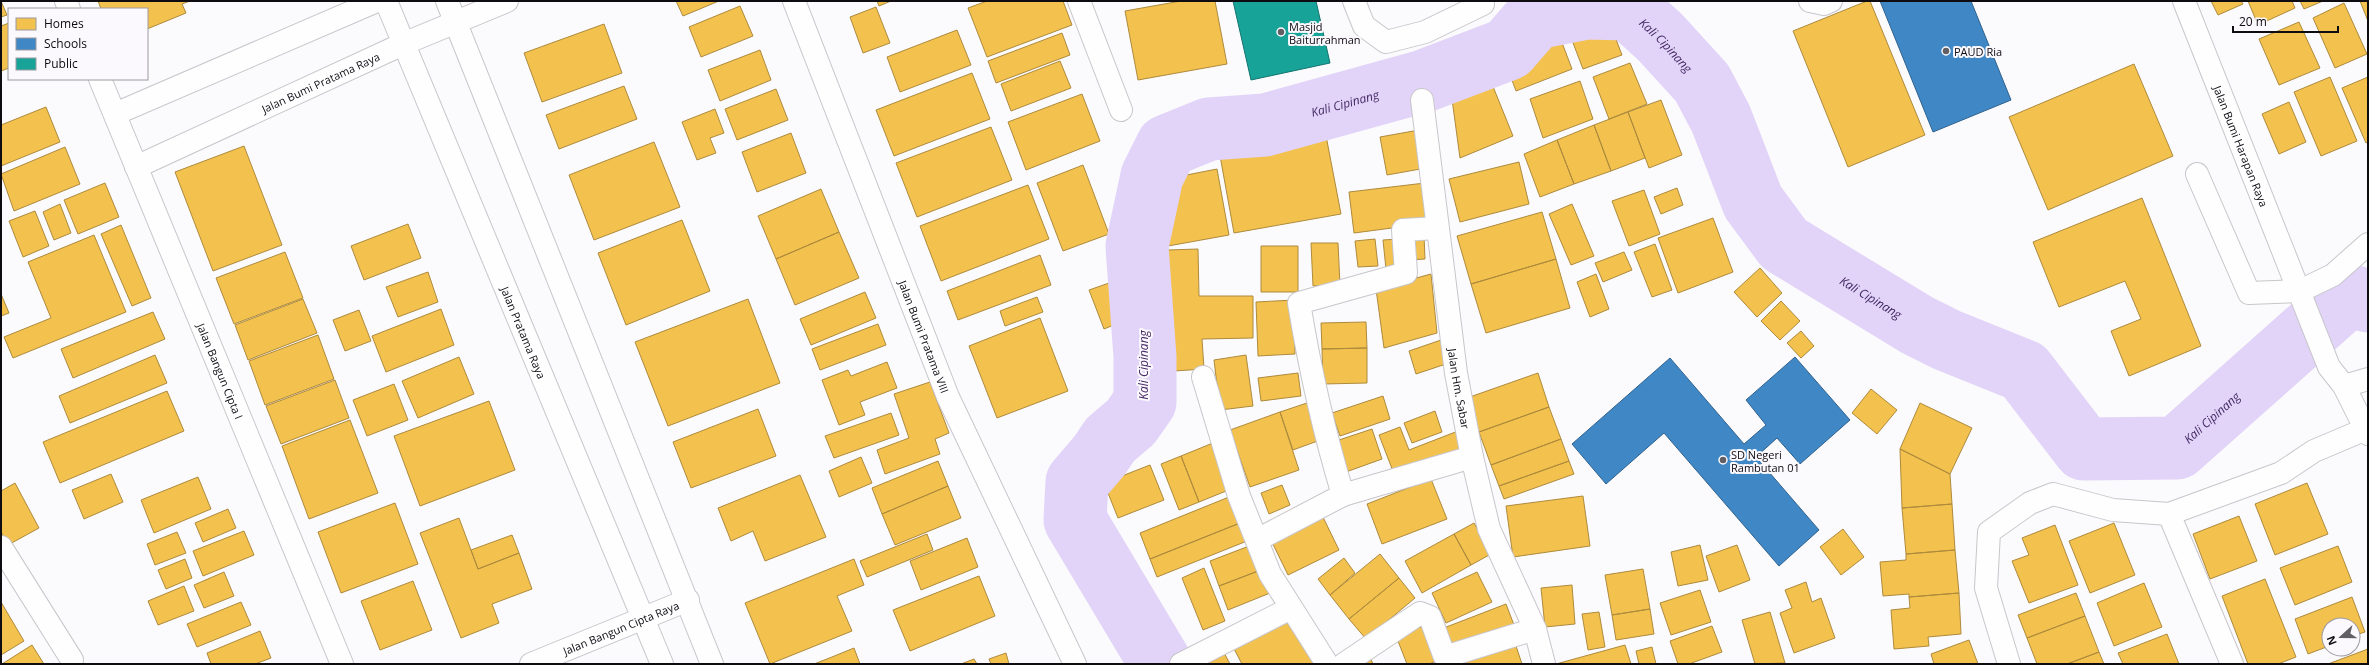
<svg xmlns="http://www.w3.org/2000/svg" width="2369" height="665" font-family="'Open Sans',sans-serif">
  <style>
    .homes { fill: #f2c14e; stroke: #ae8a3c }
    .schools { fill: #3f88c5; stroke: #30628f }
    .public { fill: #17a398; stroke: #147570 }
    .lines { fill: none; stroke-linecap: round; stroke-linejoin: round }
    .river { stroke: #e2d4f8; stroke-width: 63 }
    .minor-casing { stroke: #c8c6ca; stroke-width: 24 }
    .minor { stroke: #fefeff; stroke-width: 22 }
    .poi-dot { fill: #615f63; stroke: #fbf9fd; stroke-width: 1.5 }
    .labels { text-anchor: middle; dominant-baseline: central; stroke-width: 4; stroke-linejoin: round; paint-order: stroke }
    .poi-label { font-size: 11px; fill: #0e0b11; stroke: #fbf9fd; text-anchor: start }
    .street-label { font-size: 11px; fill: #0e0b11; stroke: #fbf9fd }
    .water-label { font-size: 12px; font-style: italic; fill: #442764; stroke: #fbf9fd }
  </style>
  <rect width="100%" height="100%" fill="#fbfafc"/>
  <path class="homes" d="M1,1L7,15L1,17Z
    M98,1H190L182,4L186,13L147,29V9H101Z
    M676,1H719L683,16Z
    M877,1H891L879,6Z
    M987,1H1063L1072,25L987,57L968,8Z
    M1181,1H1215L1227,64L1138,80L1125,11Z
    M1867,1H1870L1925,135L1848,167L1793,31Z
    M2211,1H2241L2243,4L2218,15Z
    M2248,1H2292L2295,8L2258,25Z
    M2300,1H2323L2304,9Z
    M2360,1H2368V21Z
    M2344,3L2367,54L2335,68L2313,18Z
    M740,6L753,36L701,57L689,27Z
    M876,7L890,43L863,53L850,17Z
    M1609,21L1622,55L1583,69L1570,35Z
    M2299,22L2320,68L2279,85L2259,39Z
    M9,23V68L1,71V26Z
    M604,24L622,73L542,102L524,53Z
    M957,30L971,65L900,92L887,57Z
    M1062,33L1070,55L996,83L988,61Z
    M1561,40L1572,69L1516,91L1505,61Z
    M760,50L771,80L720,101L708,70Z
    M1060,61L1071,88L1011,111L1001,84Z
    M1630,63L1647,104L1609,119L1593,77Z
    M2134,64L2173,156L2048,210L2009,117Z
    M972,73L990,119L894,156L876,110Z
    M2330,77L2357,141L2321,156L2294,92Z
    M2368,77V142L2366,143L2342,88Z
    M1580,81L1593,119L1543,138L1530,99Z
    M1492,84L1513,136L1460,158L1452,99Z
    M624,86L637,119L559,149L546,115Z
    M776,89L788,120L737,140L725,109Z
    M1082,94L1100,141L1026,170L1008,122Z
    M1661,100L1682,155L1649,168L1628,112Z
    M2289,102L2306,142L2279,154L2262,114Z
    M46,107L60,142L1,166V125Z
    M715,109L724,133L710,138L716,153L697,160L682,122Z
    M1628,112L1645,158L1611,171L1594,125Z
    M1323,120L1341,214L1234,233L1217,139Z
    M1594,125L1611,171L1574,184L1557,140Z
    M991,127L1012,180L917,217L896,163Z
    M1419,130L1426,168L1387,175L1380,137Z
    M791,133L806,173L757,192L742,152Z
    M1557,140L1574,184L1540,197L1524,154Z
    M654,142L680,207L594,240L569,175Z
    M244,146L282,245L213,271L175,172Z
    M65,147L80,184L14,211L1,174Z
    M1519,162L1529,204L1460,222L1449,179Z
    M1083,165L1109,234L1063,251L1037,183Z
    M1217,169L1229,235L1168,246L1156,181Z
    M105,183L119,217L78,234L64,200Z
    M1425,183L1430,223L1354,233L1349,192Z
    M1028,185L1049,239L941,281L920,226Z
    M1677,188L1683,205L1661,214L1654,197Z
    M821,189L839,232L776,259L758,216Z
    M1644,190L1660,234L1629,246L1612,201Z
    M2142,198L2201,346L2129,376L2111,331L2141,319L2125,281L2059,307L2033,242Z
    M60,204L71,233L54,240L43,212Z
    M1572,204L1594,256L1571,265L1549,214Z
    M35,211L49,246L23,257L9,221Z
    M1542,212L1556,259L1471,284L1457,236Z
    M1713,218L1733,272L1678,293L1658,238Z
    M682,220L710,291L626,325L598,253Z
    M408,224L421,258L364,280L351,246Z
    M121,225L151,298L132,306L101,234Z
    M839,232L859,278L795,305L776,259Z
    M1409,234L1424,235L1425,259L1409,260Z
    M94,235L126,312L13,358L4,337L51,318L28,262Z
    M1375,239L1378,266L1358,267L1355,241Z
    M1398,239L1401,268L1386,269L1383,240Z
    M1311,243H1338L1340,285L1313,286Z
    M1655,244L1672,290L1652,297L1634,252Z
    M1261,246H1298V292H1261Z
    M1198,249L1199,296H1253V338L1202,339L1204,369L1174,371L1168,250Z
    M285,252L303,298L234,324L216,278Z
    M1624,252L1632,270L1603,282L1595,263Z
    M1040,255L1051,285L958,320L947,291Z
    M1556,259L1570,308L1486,333L1471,284Z
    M1760,268L1782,293L1757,317L1734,292Z
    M428,272L438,302L398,317L386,287Z
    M1431,274L1437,333L1384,348L1376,289Z
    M1596,274L1609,309L1590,317L1577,282Z
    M1112,282L1126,320L1104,329L1089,290Z
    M865,292L876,318L811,345L800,319Z
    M1,294L9,313L1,316Z
    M1037,297L1043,312L1005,326L1000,311Z
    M303,299L317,333L248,360L235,325Z
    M748,299L780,383L668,426L635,342Z
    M1294,300L1295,354L1258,356L1256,302Z
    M1781,301L1800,321L1780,340L1761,321Z
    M441,309L454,345L386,372L372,336Z
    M359,310L371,341L345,351L333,320Z
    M153,312L165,339L73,378L61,349Z
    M1040,318L1068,391L997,418L969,346Z
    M1366,322L1367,348L1322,349L1321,323Z
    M878,324L886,345L820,370L812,349Z
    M1801,331L1814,346L1801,358L1787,343Z
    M318,335L334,379L265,405L249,361Z
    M1441,340L1449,363L1416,374L1409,351Z
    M1367,348V383L1323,384L1322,349Z
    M155,355L167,383L70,423L59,396Z
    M1246,355L1253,406L1220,410L1214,360Z
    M459,357L474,394L418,418L402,381Z
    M887,362L897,388L860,402L865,415L839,425L822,380L848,370L851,376Z
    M1298,373L1301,396L1261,401L1258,378Z
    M1538,373L1549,407L1479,432L1467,398Z
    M335,380L349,418L281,444L266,406Z
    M930,382L949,433L935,439L940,454L885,474L877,450L909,438L894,394Z
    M394,384L408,420L367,436L353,400Z
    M1871,389L1897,410L1877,434L1852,413Z
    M167,391L184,431L60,483L43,442Z
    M1383,396L1390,419L1340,436L1332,413Z
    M489,401L515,470L420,506L394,436Z
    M1310,402L1323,439L1293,450L1280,412Z
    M1920,403L1972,428L1950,474L1900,449Z
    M1549,407L1561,439L1491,465L1479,432Z
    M758,409L776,456L691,488L673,442Z
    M1435,411L1442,432L1412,443L1404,423Z
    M1280,412L1299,470L1250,487L1230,430Z
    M891,413L899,435L834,458L825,436Z
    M350,420L378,493L309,519L282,446Z
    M1400,427L1409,450L1458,431L1466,452L1396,479L1379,435Z
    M1372,429L1382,459L1346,472L1336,441Z
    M1561,439L1569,461L1499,486L1491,465Z
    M1213,443L1231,489L1199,502L1181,456Z
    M1900,449L1950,474L1952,504L1902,508Z
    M1181,456L1199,502L1179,510L1161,464Z
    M861,457L872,483L839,497L829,471Z
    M938,461L948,486L882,514L872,488Z
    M1569,461L1574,474L1504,499L1499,486Z
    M1150,465L1164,500L1118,518L1104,483Z
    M111,474L123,502L84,519L72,490Z
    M800,475L826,537L765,561L753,531L731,541L718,508Z
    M198,477L211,509L154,533L141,500Z
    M1431,479L1447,519L1382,544L1367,504Z
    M15,483L39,528L8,545L1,532V491Z
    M2307,483L2328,534L2275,555L2255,504Z
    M1282,485L1290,505L1269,514L1261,493Z
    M948,486L961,518L895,545L882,514Z
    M1583,496L1590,546L1513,557L1506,506Z
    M1229,497L1240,523L1150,559L1140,533Z
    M395,503L418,564L341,593L318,532Z
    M1952,504L1955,550L1906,554L1902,508Z
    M228,509L236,528L203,542L195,523Z
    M1321,513L1339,550L1288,575L1270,538Z
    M2239,516L2257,561L2210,579L2193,534Z
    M459,518L478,569L519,553L532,589L492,604L499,623L461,638L420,533Z
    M1240,523L1247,541L1157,577L1150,559Z
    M1474,523L1491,554L1471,565L1454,534Z
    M2114,523L2135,575L2090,593L2069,541Z
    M2055,525L2078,585L2029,603L2012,561L2029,555L2022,538Z
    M1843,529L1864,557L1841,575L1820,547Z
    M244,531L254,555L203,576L193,551Z
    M177,532L186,553L155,565L147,544Z
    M927,534L933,550L867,577L860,561Z
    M1454,534L1471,565L1422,593L1405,561Z
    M512,535L519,553L478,569L471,550Z
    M967,538L978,567L921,590L910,561Z
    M1257,543L1266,568L1219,586L1210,561Z
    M1700,545L1708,580L1678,586L1671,552Z
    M1737,545L1750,580L1719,592L1706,556Z
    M2338,546L2352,582L2295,605L2280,568Z
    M1955,550L1959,593L1909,597V594L1883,596L1880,562L1906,560V554Z
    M1380,554L1399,578L1349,619L1330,595Z
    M1344,558L1355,573L1330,595L1318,579Z
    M185,559L192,578L166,589L158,570Z
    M854,559L864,585L837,596L852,631L770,664L745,603Z
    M1204,568L1225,621L1203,630L1182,578Z
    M1266,568L1275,591L1228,610L1219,586Z
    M1643,569L1650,609L1612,615L1605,575Z
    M224,572L234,596L204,608L194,585Z
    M1477,572L1492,602L1446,623L1432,593Z
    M979,576L995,616L910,651L893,610Z
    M1399,578L1415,598L1366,639L1349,619Z
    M2265,579L2296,657L2278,664H2248L2222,596Z
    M413,581L432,630L380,650L361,601Z
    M1806,582L1812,602L1821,598L1835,638L1794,653L1780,613L1792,608L1785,590Z
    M2144,583L2162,627L2114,646L2097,603Z
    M1572,585L1575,624L1545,627L1541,588Z
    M184,586L194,611L158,625L148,601Z
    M1700,590L1711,622L1671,635L1660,603Z
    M1959,593L1961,634L1928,637L1929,646L1894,649L1891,610L1910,608L1909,597Z
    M2076,593L2085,616L2027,638L2018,615Z
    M2352,597L2365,632L2353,636V625H2329V646L2308,654L2295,619Z
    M1,602L24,641L1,655Z
    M241,602L251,625L197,647L187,624Z
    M1506,604L1514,625L1445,653L1436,631Z
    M1650,609L1654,634L1616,640L1612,615Z
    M1290,612L1317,664H1242L1231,643Z
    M1599,612L1605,647L1588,650L1582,614Z
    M1770,612L1785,663L1755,664L1742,620Z
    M2085,616L2099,652L2067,664H2037L2027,638Z
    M1426,625L1439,660L1429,664H1407L1396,636Z
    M1712,626L1722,652L1689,664H1678L1670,641Z
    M260,631L271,658L255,664H211L207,653Z
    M2167,634L2179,664H2123L2118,653Z
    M1513,637L1522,664H1454Z
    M1969,640L1978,664H1934L1931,654Z
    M32,645L44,664H2Z
    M1625,645L1631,664H1556Z
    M1221,647L1230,664H1188Z
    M1652,647L1656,664H1639L1636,651Z
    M854,648L860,664H814L832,657Z
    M2368,649V664H2328Z
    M2099,652L2104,664H2067Z
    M1006,653L1009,664H991L989,659Z
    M1369,655L1373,664H1347Z
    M974,659L977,664H961Z"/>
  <path class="schools" d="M1880,1H1971L2011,100L1933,132Z
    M1795,357L1850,420L1800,464L1777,438L1756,457L1819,530L1779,566L1664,433L1606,484L1572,444L1670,358L1744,444L1766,425L1746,400Z"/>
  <path class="public" d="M1233,1H1316L1330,63L1251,80Z"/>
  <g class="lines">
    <path class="river" id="s1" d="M1161,664L1075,520L1077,482L1100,455L1110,440L1131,422L1145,402V357L1137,246L1152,176L1167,146L1209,129L1265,125L1424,81L1508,49L1535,18L1586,8L1629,9L1660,37L1702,83L1721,119L1753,202L1784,244L1917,325L1947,340L2024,371L2084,449L2177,448L2349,295L2368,301"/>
    <g class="minor-casing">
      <g id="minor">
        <path d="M66,1L69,9"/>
        <path id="s2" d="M386,1L662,664"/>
        <path d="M447,1L712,664"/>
        <path id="s3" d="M794,1L948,397L1075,664"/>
        <path d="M1079,1L1121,110"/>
        <path d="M1354,1L1364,26L1386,42L1425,32L1483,4"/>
        <path d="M1810,1L1824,4L1831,1"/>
        <path id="s4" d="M2184,1L2329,367L2344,386L2368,434"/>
        <path id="s5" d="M100,79L342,664"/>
        <path id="s6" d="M1422,100L1456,373L1472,457L1489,529L1535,629L1544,664"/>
        <path d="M115,114L377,1"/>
        <path id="s7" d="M136,167L403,44L507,1"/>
        <path d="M2197,174L2249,293L2300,291L2333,275L2368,244"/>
        <path d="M1203,377L1239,496L1270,574L1327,664"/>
        <path d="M2344,386L2368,379"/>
        <path d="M1343,495C1323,429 1310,370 1299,303L1406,273L1403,230L1437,228"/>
        <path d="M2169,514L2232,664"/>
        <path d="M1257,540L1343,495L1472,457"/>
        <path d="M1,547L72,660"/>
        <path id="s8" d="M531,664L688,600"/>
        <path d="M1181,664L1291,608"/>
        <path d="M1344,664L1420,613L1430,617L1444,655H1451L1535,629"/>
        <path d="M2009,664L1986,588L1989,532L2030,503L2053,494L2113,510L2169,514L2281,473L2314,451L2366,429"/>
      </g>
    </g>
    <use href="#minor" class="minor"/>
  </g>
  <g class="poi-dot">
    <circle cx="1281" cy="32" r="4"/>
    <circle cx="1946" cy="51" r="4"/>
    <circle cx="1723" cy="460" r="4"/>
  </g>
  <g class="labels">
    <g class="poi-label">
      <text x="1289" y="26">Masjid<tspan x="1289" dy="13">Baiturrahman</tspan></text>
      <text x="1954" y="51">PAUD Ria</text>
      <text x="1731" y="454">SD Negeri<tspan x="1731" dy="13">Rambutan 01</tspan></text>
    </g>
    <g class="street-label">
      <text stroke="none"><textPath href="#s7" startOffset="203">Jalan Bumi Pratama Raya</textPath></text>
      <text stroke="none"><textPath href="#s4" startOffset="156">Jalan Bumi Harapan Raya</textPath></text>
      <text stroke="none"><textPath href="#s2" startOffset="359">Jalan Pratama Raya</textPath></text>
      <text stroke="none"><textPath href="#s3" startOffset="360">Jalan Bumi Pratama VIII</textPath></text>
      <text stroke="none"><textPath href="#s5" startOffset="316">Jalan Bangun Cipta I</textPath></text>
      <text stroke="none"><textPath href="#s6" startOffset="291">Jalan Hm. Sabar</textPath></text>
      <text stroke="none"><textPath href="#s8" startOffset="97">Jalan Bangun Cipta Raya</textPath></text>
    </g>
    <g class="water-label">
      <text stroke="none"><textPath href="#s1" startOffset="1117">Kali Cipinang</textPath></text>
      <text stroke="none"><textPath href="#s1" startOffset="757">Kali Cipinang</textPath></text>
      <text stroke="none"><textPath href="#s1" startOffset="1453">Kali Cipinang</textPath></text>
      <text transform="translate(1143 365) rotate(-90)">Kali Cipinang</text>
      <text stroke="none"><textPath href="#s1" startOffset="1861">Kali Cipinang</textPath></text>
    </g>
  </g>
  <rect width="2369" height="665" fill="none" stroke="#0e0b11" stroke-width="4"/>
  <rect x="8" y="8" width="140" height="72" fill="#fbf9fd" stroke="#9c9a9f"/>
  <rect x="16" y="18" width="20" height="12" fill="#f2c14e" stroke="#9c9a9f"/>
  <text x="44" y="28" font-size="12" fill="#0e0b11">Homes</text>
  <rect x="16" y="38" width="20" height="12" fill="#3f88c5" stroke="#9c9a9f"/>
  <text x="44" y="48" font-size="12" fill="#0e0b11">Schools</text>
  <rect x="16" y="58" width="20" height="12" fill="#17a398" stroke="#9c9a9f"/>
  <text x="44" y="68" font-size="12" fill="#0e0b11">Public</text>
  <g transform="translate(2341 637) rotate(249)"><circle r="19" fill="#fbf9fd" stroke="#9c9a9f"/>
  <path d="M0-3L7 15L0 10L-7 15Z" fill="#615f63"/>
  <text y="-6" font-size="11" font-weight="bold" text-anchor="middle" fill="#0e0b11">N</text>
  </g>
  <path d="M2233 26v6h105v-6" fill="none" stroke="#0e0b11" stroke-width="2"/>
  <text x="2239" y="26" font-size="12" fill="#0e0b11" stroke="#fbf9fd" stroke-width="3" paint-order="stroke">20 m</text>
</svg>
